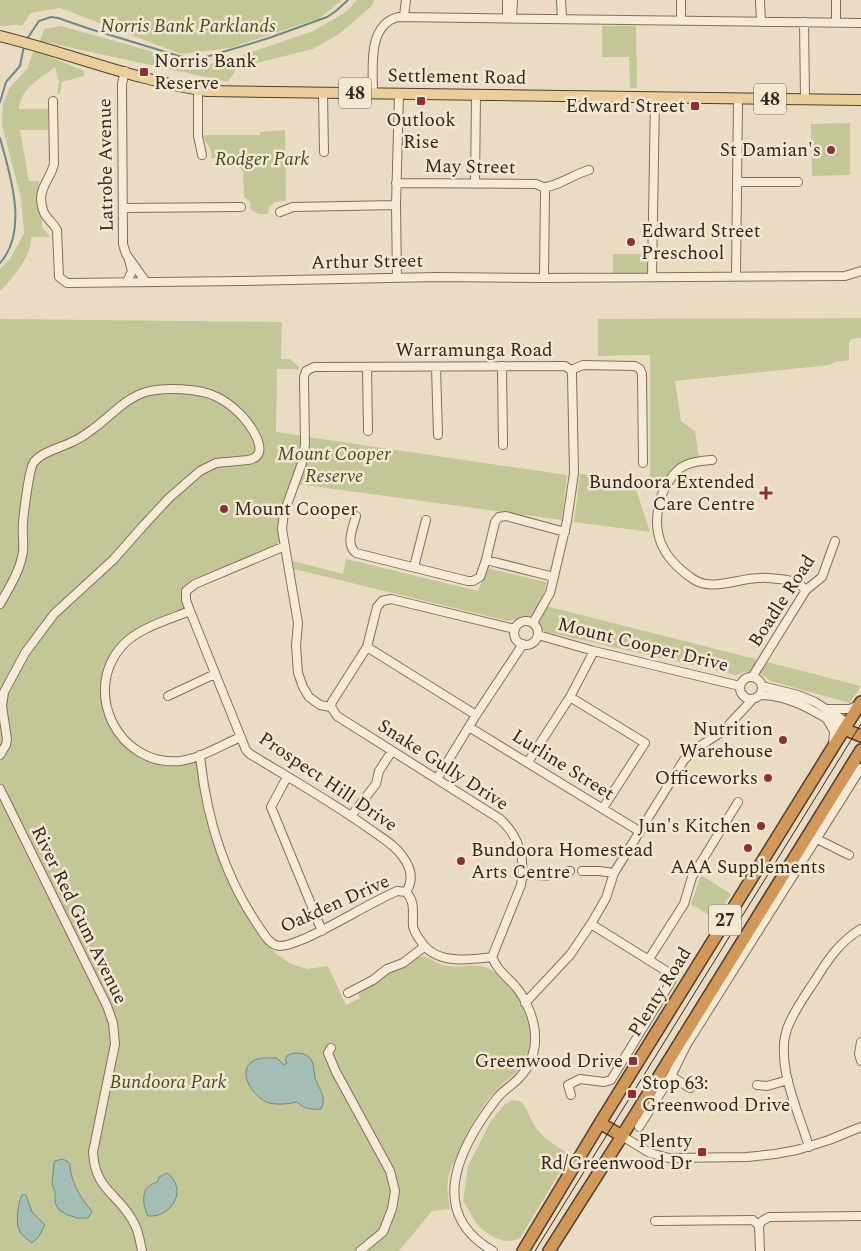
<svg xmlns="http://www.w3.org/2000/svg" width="861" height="1251" font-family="Spectral,serif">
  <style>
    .green { fill: #c3c798 }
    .water { fill: #a4bdb5; stroke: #6c8a81 }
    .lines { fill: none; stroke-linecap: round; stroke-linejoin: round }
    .stream { stroke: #6c8a81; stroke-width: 2 }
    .minor-casing { stroke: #826e5b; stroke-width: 10 }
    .major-casing { stroke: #503d2f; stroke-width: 12 }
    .highway-casing { stroke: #503d2f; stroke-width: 14 }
    .minor { stroke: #f5ead5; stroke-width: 8 }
    .major { stroke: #eacf9d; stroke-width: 10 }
    .highway { stroke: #d2985a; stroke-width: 11 }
    .tram { stroke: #33271e; stroke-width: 1 }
    .poi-dot { fill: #8c3035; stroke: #f2e7d1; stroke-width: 2 }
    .labels { text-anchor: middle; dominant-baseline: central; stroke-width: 5; stroke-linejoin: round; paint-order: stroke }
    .shield { fill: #f2e7d1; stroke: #6c6154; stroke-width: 1 }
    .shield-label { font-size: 18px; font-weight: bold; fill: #33271e }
    .park-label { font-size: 19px; font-style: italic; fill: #464e26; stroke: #f2e7d1 }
    .poi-label { font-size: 19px; fill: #33271e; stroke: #f2e7d1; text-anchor: end }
    .street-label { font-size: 19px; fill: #33271e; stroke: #f2e7d1 }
  </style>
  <rect width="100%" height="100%" fill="#eadcc3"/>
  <path class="green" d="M0,0H342L320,18L230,48L181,54L60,8L31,13L22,26C14,23 8,27 0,26Z
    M357,0H374L372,6L339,34L313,49L237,68L228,82L40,41L44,29L61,26L203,66L246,54L313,31L346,12Z
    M602,26H636L637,88H630L629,57H602Z
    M34,50L84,71V76L62,82L60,94H57L59,82L55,67C41,78 20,89 19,109H48V130H20L29,181H39L38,209L42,217V227L50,237H31C32,256 13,278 0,291V269L10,259L24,233L21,198L2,125L3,103L10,87L27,69Z
    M850,123V175L812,176L811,124Z
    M285,130L286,201L275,202L269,207L268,214H259L251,210L250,202L244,197L243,171L231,158H211C214,148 204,144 204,135H260V132Z
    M613,254H650L649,271L645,273L613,274Z
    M861,318V338L851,339L849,343V360L835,362L830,365L675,381L681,421L695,431L699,458C675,468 671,468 659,492L650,486V355L598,356V319Z
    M0,319L282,322L281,359H290L299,367L298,371L296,369H277L276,432L303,436L298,466L280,512L279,542L277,546L269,550L189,583L182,589L181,596L184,608L180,611C162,618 142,623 127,635C86,669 95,728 139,755L194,760L197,762L202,795L211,832L266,942L275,953L291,964L308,969L328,966L346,1005L360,998L358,994L359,990L422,956C430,957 437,964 446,966C459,968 472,964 484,967C514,977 538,1021 529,1052C524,1070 513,1075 500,1086C480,1106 468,1132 456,1158C454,1163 450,1169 449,1175C446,1186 448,1198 450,1209L432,1211L399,1251H0Z
    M308,437L567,475L562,520L297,484Z
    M580,474L635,481L636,489L650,532L574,522Z
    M346,559L478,591L487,568L546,582L544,595L537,607H550L861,686L850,703L770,681C761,671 747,669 736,675L542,631L539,624L526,617L508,621L294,569L293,561L343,574Z
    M701,875L731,894L716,919L691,904Z
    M512,1100L520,1101C528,1109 530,1119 536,1128C545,1140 558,1147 570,1155L520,1238C505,1246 488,1236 478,1225C472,1218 468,1208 463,1201L468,1166L491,1121L504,1105Z"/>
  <path class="water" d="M294,1053C302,1053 308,1054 312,1061C314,1066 314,1073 315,1078C319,1089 327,1097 321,1109C312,1110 304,1109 297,1102C287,1104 279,1105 269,1103C255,1099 235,1072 253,1061C260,1057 269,1058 277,1058L284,1065L287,1063L285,1059L288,1055Z
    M62,1159L67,1161L70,1164C70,1181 81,1199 92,1211L88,1218H77L68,1215L59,1210L55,1203V1191L52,1185L54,1162L55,1161Z
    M167,1173C188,1188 173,1218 148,1216C144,1209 141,1194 147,1188C150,1185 155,1183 158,1181L159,1177Z
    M22,1195H26L32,1212L45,1225L39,1236L32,1243C28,1240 23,1236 20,1232C15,1223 18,1203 22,1195Z"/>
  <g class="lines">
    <path class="stream" d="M27,39L39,21L51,17L58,18L90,29L179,56L194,59L206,57L269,38L327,17L336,11L348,0
      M0,102L6,82L20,66L24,46
      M0,138C10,174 29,231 0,263"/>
    <g class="minor-casing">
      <path id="minor" d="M507,0V18
        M561,0L562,19
        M681,0V20
        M760,0L761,22
        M836,0V22
        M404,16L406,0
        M512,18L513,0
        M804,22L805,99
        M125,71L122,84L123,244L126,254L146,282
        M198,89V136L202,155
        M323,93L324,152
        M373,93C373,69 367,25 398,17L861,23
        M53,101L54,164C50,181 36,189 43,210C45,218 53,222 57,230L59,277L67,283L241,281L438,277L544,278L845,276L861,271
        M737,182H798
        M396,183L536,184C538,185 541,186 543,187C555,188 576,173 589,170
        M475,184L476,95
        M544,187L545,191L544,278
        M123,208L241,207
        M280,212L293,207L396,205
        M736,276L738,99
        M652,277L655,98
        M397,278L396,205L399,94
        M127,282L132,271L129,260
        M502,366L503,445
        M367,367L368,431
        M436,367L438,435
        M712,460C701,461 688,462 679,469C671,476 665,487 661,497C650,533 662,558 693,579C712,592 738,578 760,578C766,577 772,579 779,579C790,580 797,581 806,590
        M356,516C353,528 345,544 356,553L468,581H473L480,577L486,560L554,577
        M285,546L195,584L186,591V600L190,611L246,750L250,754C291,779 332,802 371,830C382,838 395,845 403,857C411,868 414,880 406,892
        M486,560L495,522L499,517L506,516L565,532
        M414,567L426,520
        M0,604C9,588 20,571 23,552C24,542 22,532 23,522C24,512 29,468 34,462C43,451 61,448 74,441C81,438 87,433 93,429C110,417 125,398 146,392C164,387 200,388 217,397C225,401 233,407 239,413C249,422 274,456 248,460L216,463L200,471L169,498L143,526L113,560L54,614L25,653L4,692L2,706L7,739L6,745L0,755
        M190,611C168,620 138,628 122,646C81,692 119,767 180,761C202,758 221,745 241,737
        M514 633a12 12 0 1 1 24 0a12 12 0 1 1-24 0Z
        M533,623L550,593L567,521L574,473L572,374L571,370
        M538,635L594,651L740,686
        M367,647L476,715
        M740 688a11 11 0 1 1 22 0a11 11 0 1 1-22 0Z
        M754,677V674L806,590L822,577L835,541
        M762,686L798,695L815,702L848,723
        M761,695C793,696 817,713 844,729
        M168,696L215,674
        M570,697L645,743L603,808
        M331,707L320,705L309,697L303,687L298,673L296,646L298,623L282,529L284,513L302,463L305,444L304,377L306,371L314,367L565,366L571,370L583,365L635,366L640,369L642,374L643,463
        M331,707L337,716L500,819C519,836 526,860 521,885L492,957C498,971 506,976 516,987C526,999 535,1020 535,1036C536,1051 530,1067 519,1078C513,1085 503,1090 497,1098C460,1146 425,1212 493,1251
        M331,707L332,702L367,647L377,607L382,601L391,599L515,629
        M828,709H850L858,705
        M828,721L834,731L833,745
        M469,727L639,831
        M200,755C206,816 224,876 259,927C264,934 270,946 280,946C289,946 298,941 306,938C337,924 366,905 397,891L406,892
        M528,762L570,697L594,651
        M287,777L271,807L322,931
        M437,779L476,715L523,644
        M0,789L107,1006L113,1023L115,1044L93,1152C95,1192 120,1193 135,1225C139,1233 140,1242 142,1251
        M351,816L376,784L379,771L392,751
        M817,839L849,855
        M582,871H599L614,873
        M523,874L545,876L570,871
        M406,892C416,902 412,914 413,926C414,931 417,936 420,940C435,965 467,960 492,957
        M649,959L684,904L692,877L738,802
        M348,993L373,980L387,969L403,963L424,947
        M525,1003L570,955L591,924L606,898L614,873L684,760L694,750L723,731L752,700
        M861,1042L859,1054L861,1061
        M331,1048L328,1053L336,1072L390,1171L395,1191L392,1209L383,1232L360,1251
        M671,1076L690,1088
        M757,1085L767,1086L788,1080
        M571,1095L568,1085L580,1079L604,1082L611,1080L672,980L671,974L591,924
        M639,1127L671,1076L687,1044L861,768
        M622,1136L650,1153L669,1158L747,1157L775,1154L797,1150L829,1140L861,1127
        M809,1147C799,1112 775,1065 787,1029C793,1012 804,997 814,982C827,961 839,942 861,929
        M655,1221L753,1220L759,1226L760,1251
        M759,1226L762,1221L769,1217L861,1216"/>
    </g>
    <g class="major-casing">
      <path id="major" d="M0,36C69,53 137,81 207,91L861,100"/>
    </g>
    <g class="highway-casing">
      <path id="highway" d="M844,729L861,736
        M600,1123L622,1136
        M523,1251L600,1123L861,702
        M549,1251L622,1136L861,750"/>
    </g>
    <use href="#minor" class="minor"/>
    <use href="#major" class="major"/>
    <use href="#highway" class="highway"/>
    <path class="tram" d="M535,1251L861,724"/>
  </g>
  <g class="poi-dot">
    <rect x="139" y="67" width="10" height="10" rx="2.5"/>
    <rect x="416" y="96" width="10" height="10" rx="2.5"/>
    <rect x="690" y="101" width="10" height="10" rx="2.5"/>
    <circle cx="831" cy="150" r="5"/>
    <circle cx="631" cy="242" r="5"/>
    <path d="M763.5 485.5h5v5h5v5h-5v5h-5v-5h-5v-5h5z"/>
    <circle cx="224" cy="509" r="5"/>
    <circle cx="783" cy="740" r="5"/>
    <circle cx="768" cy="778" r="5"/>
    <circle cx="761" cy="826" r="5"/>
    <circle cx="748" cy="848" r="5"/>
    <circle cx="461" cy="861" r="5"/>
    <rect x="628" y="1056" width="10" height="10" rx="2.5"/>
    <rect x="627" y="1089" width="10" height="10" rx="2.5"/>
    <rect x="697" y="1147" width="10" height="10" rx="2.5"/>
  </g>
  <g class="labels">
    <g class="shield">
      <rect x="339" y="77.5" width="32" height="31" rx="4"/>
      <rect x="754" y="83.5" width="32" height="31" rx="4"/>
      <rect x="709" y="904.5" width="32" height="31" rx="4"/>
    </g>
    <g class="shield-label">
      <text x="355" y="93">48</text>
      <text x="770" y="99">48</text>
      <text x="725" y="920">27</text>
    </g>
    <g class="park-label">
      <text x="188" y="26">Norris Bank Parklands</text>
      <text x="262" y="159">Rodger Park</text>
      <text x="334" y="454">Mount Cooper<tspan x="334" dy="22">Reserve</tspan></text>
      <text x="168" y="1082">Bundoora Park</text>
    </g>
    <g class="poi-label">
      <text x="154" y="61" text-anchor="start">Norris Bank<tspan x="154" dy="22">Reserve</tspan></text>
      <text x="685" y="106">Edward Street</text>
      <text x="421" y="120" text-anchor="middle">Outlook<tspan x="421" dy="22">Rise</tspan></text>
      <text x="821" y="150">St Damian's</text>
      <text x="641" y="231" text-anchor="start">Edward Street<tspan x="641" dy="22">Preschool</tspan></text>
      <text x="755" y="482">Bundoora Extended<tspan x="755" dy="22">Care Centre</tspan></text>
      <text x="234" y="509" text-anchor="start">Mount Cooper</text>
      <text x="773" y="729">Nutrition<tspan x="773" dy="22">Warehouse</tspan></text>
      <text x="758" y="778">Officeworks</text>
      <text x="751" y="826">Jun's Kitchen</text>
      <text x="471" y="850" text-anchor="start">Bundoora Homestead<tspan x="471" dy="22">Arts Centre</tspan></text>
      <text x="748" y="867" text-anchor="middle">AAA Supplements</text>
      <text x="623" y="1061">Greenwood Drive</text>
      <text x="642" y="1083" text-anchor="start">Stop 63:<tspan x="642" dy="22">Greenwood Drive</tspan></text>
      <text x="692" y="1141">Plenty<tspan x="692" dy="22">Rd/Greenwood Dr</tspan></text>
    </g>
    <g class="street-label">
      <text transform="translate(457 77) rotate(1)">Settlement Road</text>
      <text transform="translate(106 165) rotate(-91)">Latrobe Avenue</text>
      <text transform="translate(470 167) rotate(1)">May Street</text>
      <text transform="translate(367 262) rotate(-1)">Arthur Street</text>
      <text x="474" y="350">Warramunga Road</text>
      <text transform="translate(782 601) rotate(-57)">Boadle Road</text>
      <text transform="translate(643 645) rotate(14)">Mount Cooper Drive</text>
      <text transform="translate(443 765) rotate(33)">Snake Gully Drive</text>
      <text transform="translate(563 765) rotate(32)">Lurline Street</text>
      <text transform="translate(328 782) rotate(34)">Prospect Hill Drive</text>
      <text transform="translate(335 904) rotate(-24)">Oakden Drive</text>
      <text transform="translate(79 915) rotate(64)">River Red Gum Avenue</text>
      <text transform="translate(660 992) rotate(-58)">Plenty Road</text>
    </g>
  </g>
</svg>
